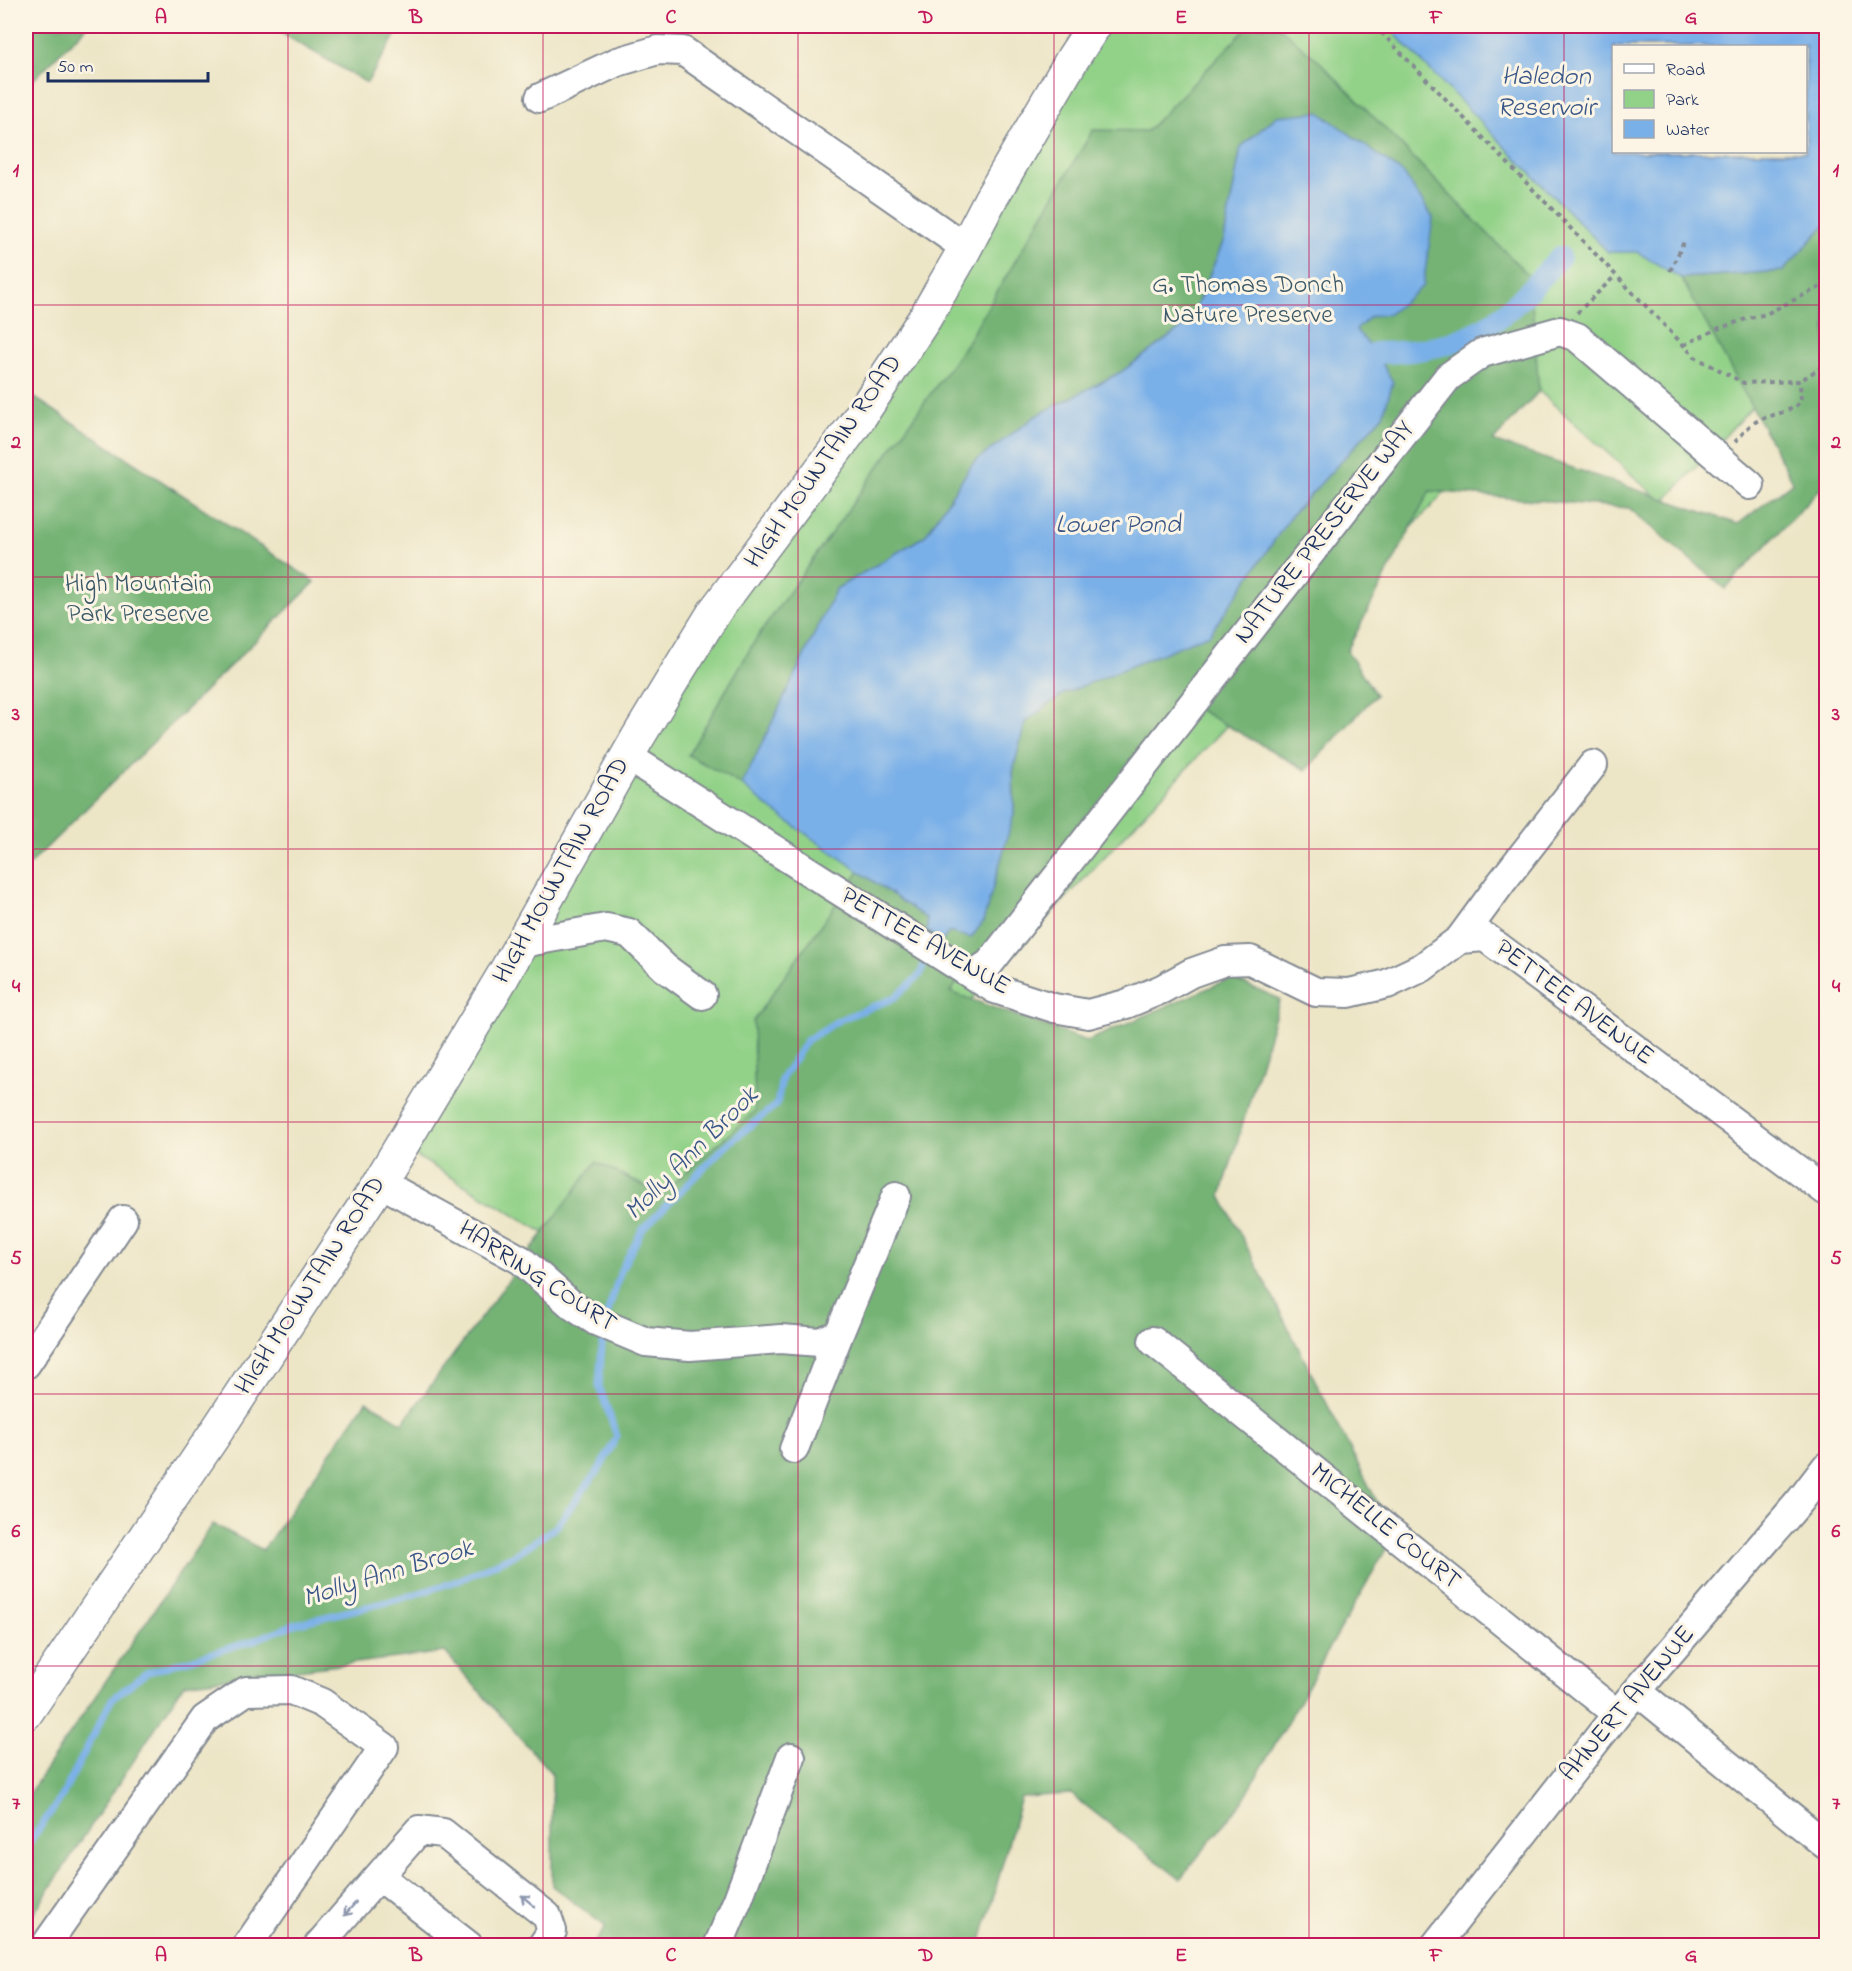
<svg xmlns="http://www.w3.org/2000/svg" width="1852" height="1971" font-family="'Indie Flower',sans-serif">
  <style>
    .green { fill: #92d188; stroke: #568073; stroke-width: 1.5; fill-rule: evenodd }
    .forest { fill: #75b374; stroke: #487169; stroke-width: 1.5 }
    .water { fill: #7ab0e8; stroke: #4a70a3; stroke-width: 1.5; fill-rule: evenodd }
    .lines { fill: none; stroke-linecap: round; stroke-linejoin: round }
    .stream { stroke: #7ab0e8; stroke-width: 7 }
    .canal { stroke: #7ab0e8; stroke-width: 22 }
    .minor-casing { stroke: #848a92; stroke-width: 32 }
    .major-casing { stroke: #848a92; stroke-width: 36 }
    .path { stroke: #848a92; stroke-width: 4; stroke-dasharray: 4.5 4.5; stroke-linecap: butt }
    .minor { stroke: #fff; stroke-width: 28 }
    .major { stroke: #fff; stroke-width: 33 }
    .oneway { stroke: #8d97ae }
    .grid { fill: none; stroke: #c2185b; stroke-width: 1.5; stroke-opacity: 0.55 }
    .labels { text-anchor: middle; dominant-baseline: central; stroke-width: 6; stroke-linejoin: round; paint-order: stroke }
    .park-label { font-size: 26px; fill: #395868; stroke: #fcf5e5 }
    .street-label { font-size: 26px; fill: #1b2f5e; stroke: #fcf5e5 }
    .water-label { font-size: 27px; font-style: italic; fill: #385687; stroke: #fcf5e5 }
    .neatline { fill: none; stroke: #c2185b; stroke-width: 2 }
    .grid-label { font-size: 20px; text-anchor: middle; font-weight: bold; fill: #c2185b }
  </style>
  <rect width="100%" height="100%" fill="#fcf5e5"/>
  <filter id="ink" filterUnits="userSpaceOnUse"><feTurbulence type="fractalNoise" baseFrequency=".0167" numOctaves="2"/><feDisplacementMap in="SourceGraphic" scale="12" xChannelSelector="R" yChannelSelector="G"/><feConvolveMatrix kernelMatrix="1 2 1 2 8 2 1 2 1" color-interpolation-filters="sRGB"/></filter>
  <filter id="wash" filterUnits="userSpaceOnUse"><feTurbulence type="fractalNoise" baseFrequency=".008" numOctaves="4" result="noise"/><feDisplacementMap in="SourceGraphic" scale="24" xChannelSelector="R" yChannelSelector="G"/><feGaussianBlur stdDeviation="1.35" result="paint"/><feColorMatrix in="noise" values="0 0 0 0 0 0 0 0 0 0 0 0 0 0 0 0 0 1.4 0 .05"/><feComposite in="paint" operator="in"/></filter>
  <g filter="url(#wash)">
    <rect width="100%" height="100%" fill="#ece5c6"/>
    <path class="green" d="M1094,26H1826V449L1761,397L1663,503L1539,391L913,1062L696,1324L401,1147L766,546ZM1614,46H1806V152H1614Z"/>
    <path class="forest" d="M26,26H87L26,87Z
      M269,26H401L367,83Z
      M1246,26H1278L1321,63L1530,277L1539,391L1493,441L1738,524L1793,482L1681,278L1783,271L1826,224V483L1725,589L1629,508L1430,491L1347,651L1376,695L1306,770L1187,703L950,992L1087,1041L1231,978L1280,999L1221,1196L1394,1535L1242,1802L1180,1879L1071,1794L1021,1797L982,1938L973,1945H593L606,1927L552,1886V1774L445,1652L184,1684L26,1925V1798L213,1524L263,1550L366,1401L403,1423L596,1162L661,1194L755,1111L753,1021L860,870L927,919L942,941L1014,815L1013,771L1025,722L1291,516L1383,415L1376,353L1355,330L1371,315L1404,174L1320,113L1277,116L1241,147L1224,240L1190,322L1121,372L1036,416L973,463L925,536L836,589L742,785L688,755L756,639L966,344L1093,130L1147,131L1242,33Z
      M26,392L315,582L26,868Z"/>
    <path class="water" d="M1387,26H1826V224L1783,271L1681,278L1637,252H1608ZM1614,46H1806V152H1614Z
      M1319,112L1404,174L1433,218L1423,286L1389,314L1371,316L1356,330L1376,353L1393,382L1383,415L1291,516L1210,634L1065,693L1025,722L1013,771L1014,814L983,922L971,938L949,932L942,941L927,931V919L772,810L742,785L836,589L925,536L973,463L1036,416L1121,372L1190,322L1224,240L1241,147L1277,116Z"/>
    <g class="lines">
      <path class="stream" d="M606,1318L621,1270L642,1230L724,1147L777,1104L782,1078L807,1040L839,1020L894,998L920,975L928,953
        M26,1847L61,1798L112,1699L146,1673L252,1641L295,1624L400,1599L457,1581L514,1555L556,1527L602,1465L617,1436L599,1386L603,1332"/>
      <path class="canal" d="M1376,353C1414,353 1456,346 1489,325C1516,307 1538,281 1560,257"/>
    </g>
  </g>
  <g filter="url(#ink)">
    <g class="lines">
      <g class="minor-casing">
        <path id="minor" d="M540,98L617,62L658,50L683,51L966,248
          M627,756L972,975L995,989L1023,998L1054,1008L1088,1014L1126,1004L1162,989L1191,973L1225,961L1250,960L1316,992L1349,993L1387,984L1423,967L1460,939L1485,937L1826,1191
          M1460,939L1501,883L1593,765
          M522,943L606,928L629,933L665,968L702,995
          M972,975L989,964L1448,377L1482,353L1560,331L1577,337L1750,485
          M379,1182L521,1260L573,1306L596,1321L646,1342L690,1346L781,1339L820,1342L839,1334L896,1196
          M1153,1341L1617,1714
          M26,1364L123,1220
          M794,1449L839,1334
          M1637,1691L1826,1845
          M379,1876L469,1946
          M45,1946L205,1719L246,1691L291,1690L322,1703L384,1747L247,1946
          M318,1946L419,1830L443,1833L547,1916L552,1931L542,1946
          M718,1946L738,1899L791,1757
          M1435,1946L1617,1714L1800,1501L1826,1467"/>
      </g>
      <g class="major-casing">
        <path id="major" d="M26,1713L214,1435L375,1190L503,976L637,739L678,671L715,611L853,427L925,318L961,256L990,200L1073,58L1094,26"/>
      </g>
      <path class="path" d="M1375,26L1695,357L1744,383L1800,381L1826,364
        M1670,271L1684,242
        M1577,313L1615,276
        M1684,345L1717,329L1746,319L1766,314L1826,284
        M1735,442C1740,437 1745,430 1751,425C1766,413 1788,416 1801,401L1800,381"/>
      <use href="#minor" class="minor"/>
      <use href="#major" class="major"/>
    </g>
    <defs><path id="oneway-shaft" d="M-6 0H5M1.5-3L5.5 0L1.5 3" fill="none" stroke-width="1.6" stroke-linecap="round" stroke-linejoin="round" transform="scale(1.5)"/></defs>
    <g class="oneway">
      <use href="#oneway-shaft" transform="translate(528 1901) rotate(-141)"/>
      <use href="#oneway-shaft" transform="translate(350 1909) rotate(131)"/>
    </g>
  </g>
  <path class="grid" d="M288,26V1946M543,26V1946M798,26V1946M1054,26V1946M1309,26V1946M1564,26V1946M26,305H1826M26,577H1826M26,849H1826M26,1122H1826M26,1394H1826M26,1666H1826"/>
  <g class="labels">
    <g class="park-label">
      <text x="1248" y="286">G. Thomas Donch<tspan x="1248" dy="30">Nature Preserve</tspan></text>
      <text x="138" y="585">High Mountain<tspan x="138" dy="30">Park Preserve</tspan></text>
    </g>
    <g class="street-label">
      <text transform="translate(824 462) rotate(-55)">HIGH MOUNTAIN ROAD</text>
      <text transform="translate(1325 533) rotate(-52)">NATURE PRESERVE WAY</text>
      <text transform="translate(562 871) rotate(-61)">HIGH MOUNTAIN ROAD</text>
      <text transform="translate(925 942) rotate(30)">PETTEE AVENUE</text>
      <text transform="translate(1574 1003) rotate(37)">PETTEE AVENUE</text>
      <text transform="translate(537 1277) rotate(33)">HARRING COURT</text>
      <text transform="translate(311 1286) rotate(-57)">HIGH MOUNTAIN ROAD</text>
      <text transform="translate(1385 1527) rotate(39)">MICHELLE COURT</text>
      <text transform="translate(1628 1704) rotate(-50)">AHNERT AVENUE</text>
    </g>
    <g class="water-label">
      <text x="1546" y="77">Haledon<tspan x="1546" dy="31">Reservoir</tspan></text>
      <text x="1118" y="525">Lower Pond</text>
      <text transform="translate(692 1154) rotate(-45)">Molly Ann Brook</text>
      <text transform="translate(388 1574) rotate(-17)">Molly Ann Brook</text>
    </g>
  </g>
  <rect width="1852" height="1971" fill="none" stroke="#fcf5e5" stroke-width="66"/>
  <rect x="1612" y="45" width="195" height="108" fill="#fcf5e5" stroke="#a2a6af" stroke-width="1.5"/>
  <rect x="1624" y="64" width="30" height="9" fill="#ffffff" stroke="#a2a6af" stroke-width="1.5"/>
  <text x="1666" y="75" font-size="18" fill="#1b2f5e">Road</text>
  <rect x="1624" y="90" width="30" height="18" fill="#92d188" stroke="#a2a6af" stroke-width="1.5"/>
  <text x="1666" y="105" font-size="18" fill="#1b2f5e">Park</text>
  <rect x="1624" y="120" width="30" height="18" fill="#7ab0e8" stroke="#a2a6af" stroke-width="1.5"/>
  <text x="1666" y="135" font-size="18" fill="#1b2f5e">Water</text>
  <path d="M48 72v9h160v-9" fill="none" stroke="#1b2f5e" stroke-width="3"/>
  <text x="57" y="72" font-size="18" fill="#1b2f5e" stroke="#fcf5e5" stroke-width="4.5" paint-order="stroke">50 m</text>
  <rect x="33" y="33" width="1786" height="1905" class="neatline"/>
  <g class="grid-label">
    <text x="161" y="23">A</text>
    <text x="416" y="23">B</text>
    <text x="671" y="23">C</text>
    <text x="926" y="23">D</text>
    <text x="1181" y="23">E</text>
    <text x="1436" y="23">F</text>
    <text x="1691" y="23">G</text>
    <text x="16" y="176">1</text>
    <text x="1836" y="176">1</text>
    <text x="16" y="448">2</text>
    <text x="1836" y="448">2</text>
    <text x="16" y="720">3</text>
    <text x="1836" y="720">3</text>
    <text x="16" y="992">4</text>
    <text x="1836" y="992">4</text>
    <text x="16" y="1264">5</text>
    <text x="1836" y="1264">5</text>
    <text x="16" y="1537">6</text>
    <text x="1836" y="1537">6</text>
    <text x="16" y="1809">7</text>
    <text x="1836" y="1809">7</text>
    <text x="161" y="1961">A</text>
    <text x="416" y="1961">B</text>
    <text x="671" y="1961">C</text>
    <text x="926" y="1961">D</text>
    <text x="1181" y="1961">E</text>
    <text x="1436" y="1961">F</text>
    <text x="1691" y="1961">G</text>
  </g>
</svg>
